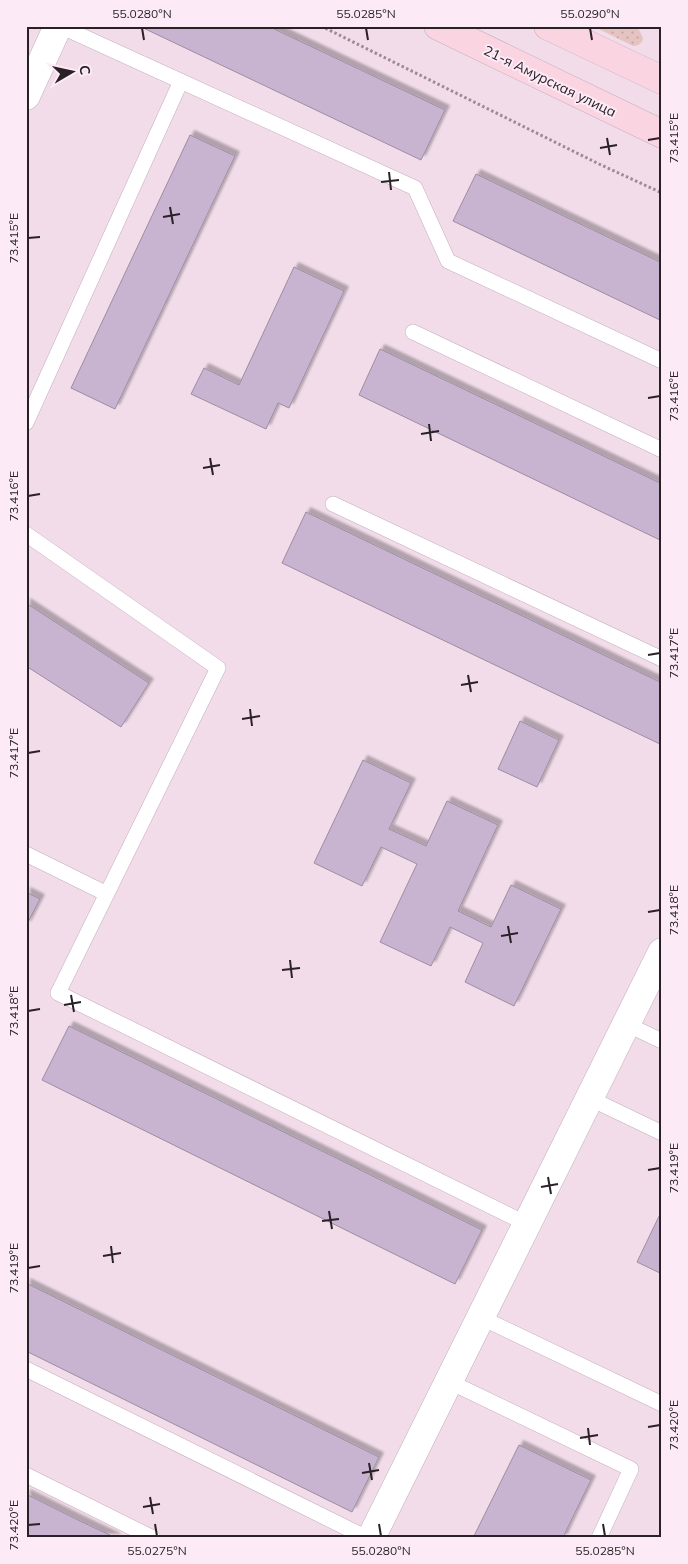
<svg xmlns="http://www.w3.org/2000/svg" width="688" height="1564" font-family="Mulish,sans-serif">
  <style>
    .grass { fill: url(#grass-dots) }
    .building { fill: #c8b4d0; stroke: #9b8ea0; filter: url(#shadow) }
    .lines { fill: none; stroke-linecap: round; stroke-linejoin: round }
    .lane-casing { stroke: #c3afbc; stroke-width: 16 }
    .street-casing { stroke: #c3afbc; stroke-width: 29 }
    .secondary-casing { stroke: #c3afbc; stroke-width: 29 }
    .path { stroke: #9b8b95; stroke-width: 3; stroke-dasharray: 2.5 2.5; stroke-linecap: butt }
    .lane { stroke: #fff; stroke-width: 15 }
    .street { stroke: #fff; stroke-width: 28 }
    .secondary { stroke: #fad4e1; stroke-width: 28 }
    .ticks { fill: none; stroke: #292126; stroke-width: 2 }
    .labels { text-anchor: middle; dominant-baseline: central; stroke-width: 4; stroke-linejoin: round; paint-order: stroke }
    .street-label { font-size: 14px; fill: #292126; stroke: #fcebf6 }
    .neatline { fill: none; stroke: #292126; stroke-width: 2 }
    .ticks-label { font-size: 12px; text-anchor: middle; fill: #292126 }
  </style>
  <defs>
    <pattern id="grass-dots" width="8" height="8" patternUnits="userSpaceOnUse" patternTransform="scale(1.25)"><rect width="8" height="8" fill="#e4c3c1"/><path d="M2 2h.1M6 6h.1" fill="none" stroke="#c4a7a6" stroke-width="1.8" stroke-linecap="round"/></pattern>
    <filter id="shadow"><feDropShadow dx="4.5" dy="-4.5" stdDeviation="1" flood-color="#0004"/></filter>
  </defs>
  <rect width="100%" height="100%" fill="#f2dcea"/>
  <path class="grass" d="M593,26H637L643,38C642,43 639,46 633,46Z"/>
  <path class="building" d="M139,26H268L445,110L421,160Z
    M190,135L235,156L115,409L71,388Z
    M476,174L662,263V321L453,221Z
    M294,267L344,291L289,408L278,403L266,429L191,394L204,368L239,385Z
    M380,349L662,484V541L359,395Z
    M306,512L662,683V745L282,563Z
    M26,603L149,683L121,727L26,666Z
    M520,721L559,740L537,787L498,769Z
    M363,760L411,783L389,829L426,846L447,801L498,825L458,911L491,927L511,885L561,909L514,1006L465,982L483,943L450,927L431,966L380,942L417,864L381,847L362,886L314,863Z
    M26,892L40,899L26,926Z
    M69,1026L482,1230L455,1284L42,1080Z
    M662,1210V1274L637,1262Z
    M26,1283L379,1457L352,1512L26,1351Z
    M519,1445L591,1480L568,1527L563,1538H473Z
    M26,1494L78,1520L116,1538H26Z"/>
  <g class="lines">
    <g class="lane-casing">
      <path id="lane" d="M60,26L415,188L448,261L662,361
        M413,332L662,450
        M26,423L181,81
        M333,504L662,659
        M26,534L218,668L58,993L527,1224
        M26,854L107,894
        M626,1024L662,1041
        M589,1098L662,1133
        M480,1317L662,1404
        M26,1369L367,1538
        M448,1381L631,1469L599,1538
        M26,1475L153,1538"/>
    </g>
    <g class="street-casing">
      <path id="street" d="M26,96L58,26
        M371,1538L662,952"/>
    </g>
    <g class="secondary-casing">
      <path id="secondary" d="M438,26L662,134
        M548,26L662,80"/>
    </g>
    <path class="path" d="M321,26L599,164L662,193"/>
    <use href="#lane" class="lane"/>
    <use href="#street" class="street"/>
    <use href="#secondary" class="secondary"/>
  </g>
  <path class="ticks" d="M142,28L144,40M366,28L368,40M590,28L592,40M607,138L610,155M648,140L660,138M600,148L617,145M389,172L391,190M381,182L399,180M170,207L173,224M163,217L180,214M28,238L40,237M648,398L660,396M429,424L431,441M421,434L439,431M210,458L213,475M203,468L220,465M28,496L40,494M648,655L660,653M468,675L471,692M461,685L478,682M250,709L252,726M242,719L260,716M28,753L40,751M648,912L660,910M508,926L511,943M501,936L518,933M290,960L292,978M282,970L300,968M71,995L74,1012M64,1005L81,1002M28,1011L40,1009M648,1170L660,1168M548,1177L551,1194M541,1187L558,1184M329,1211L332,1229M322,1221L339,1219M111,1246L113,1263M103,1256L121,1253M28,1268L40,1266M648,1427L660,1425M588,1428L590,1445M580,1438L598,1435M369,1463L372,1480M362,1473L379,1470M150,1497L153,1514M143,1507L160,1504M155,1524L157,1536M379,1524L381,1536M603,1524L605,1536M28,1525L40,1524"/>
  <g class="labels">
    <g class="street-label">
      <text transform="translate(550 81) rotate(26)">21-я Амурская улица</text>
    </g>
  </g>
  <rect width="688" height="1564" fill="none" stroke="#fcebf6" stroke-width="55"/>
  <g transform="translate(72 72) rotate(81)" stroke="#fcebf6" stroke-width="4" paint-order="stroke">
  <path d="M0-4L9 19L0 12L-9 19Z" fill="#292126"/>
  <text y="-8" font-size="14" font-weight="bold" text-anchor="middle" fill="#292126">С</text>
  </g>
  <rect x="28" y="28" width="632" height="1508" class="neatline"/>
  <g class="ticks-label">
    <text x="142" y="18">55.0280°N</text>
    <text x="366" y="18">55.0285°N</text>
    <text x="590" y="18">55.0290°N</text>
    <text transform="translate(674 138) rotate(-90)" y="4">73.415°E</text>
    <text transform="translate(14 238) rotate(-90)" y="4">73.415°E</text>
    <text transform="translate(674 396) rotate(-90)" y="4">73.416°E</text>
    <text transform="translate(14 496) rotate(-90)" y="4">73.416°E</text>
    <text transform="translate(674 653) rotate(-90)" y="4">73.417°E</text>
    <text transform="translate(14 753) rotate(-90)" y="4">73.417°E</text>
    <text transform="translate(674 910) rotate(-90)" y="4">73.418°E</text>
    <text transform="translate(14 1011) rotate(-90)" y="4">73.418°E</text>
    <text transform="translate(674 1168) rotate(-90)" y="4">73.419°E</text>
    <text transform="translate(14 1268) rotate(-90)" y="4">73.419°E</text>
    <text transform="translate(674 1425) rotate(-90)" y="4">73.420°E</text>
    <text transform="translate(14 1525) rotate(-90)" y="4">73.420°E</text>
    <text x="157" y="1555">55.0275°N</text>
    <text x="381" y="1555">55.0280°N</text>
    <text x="605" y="1555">55.0285°N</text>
  </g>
</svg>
